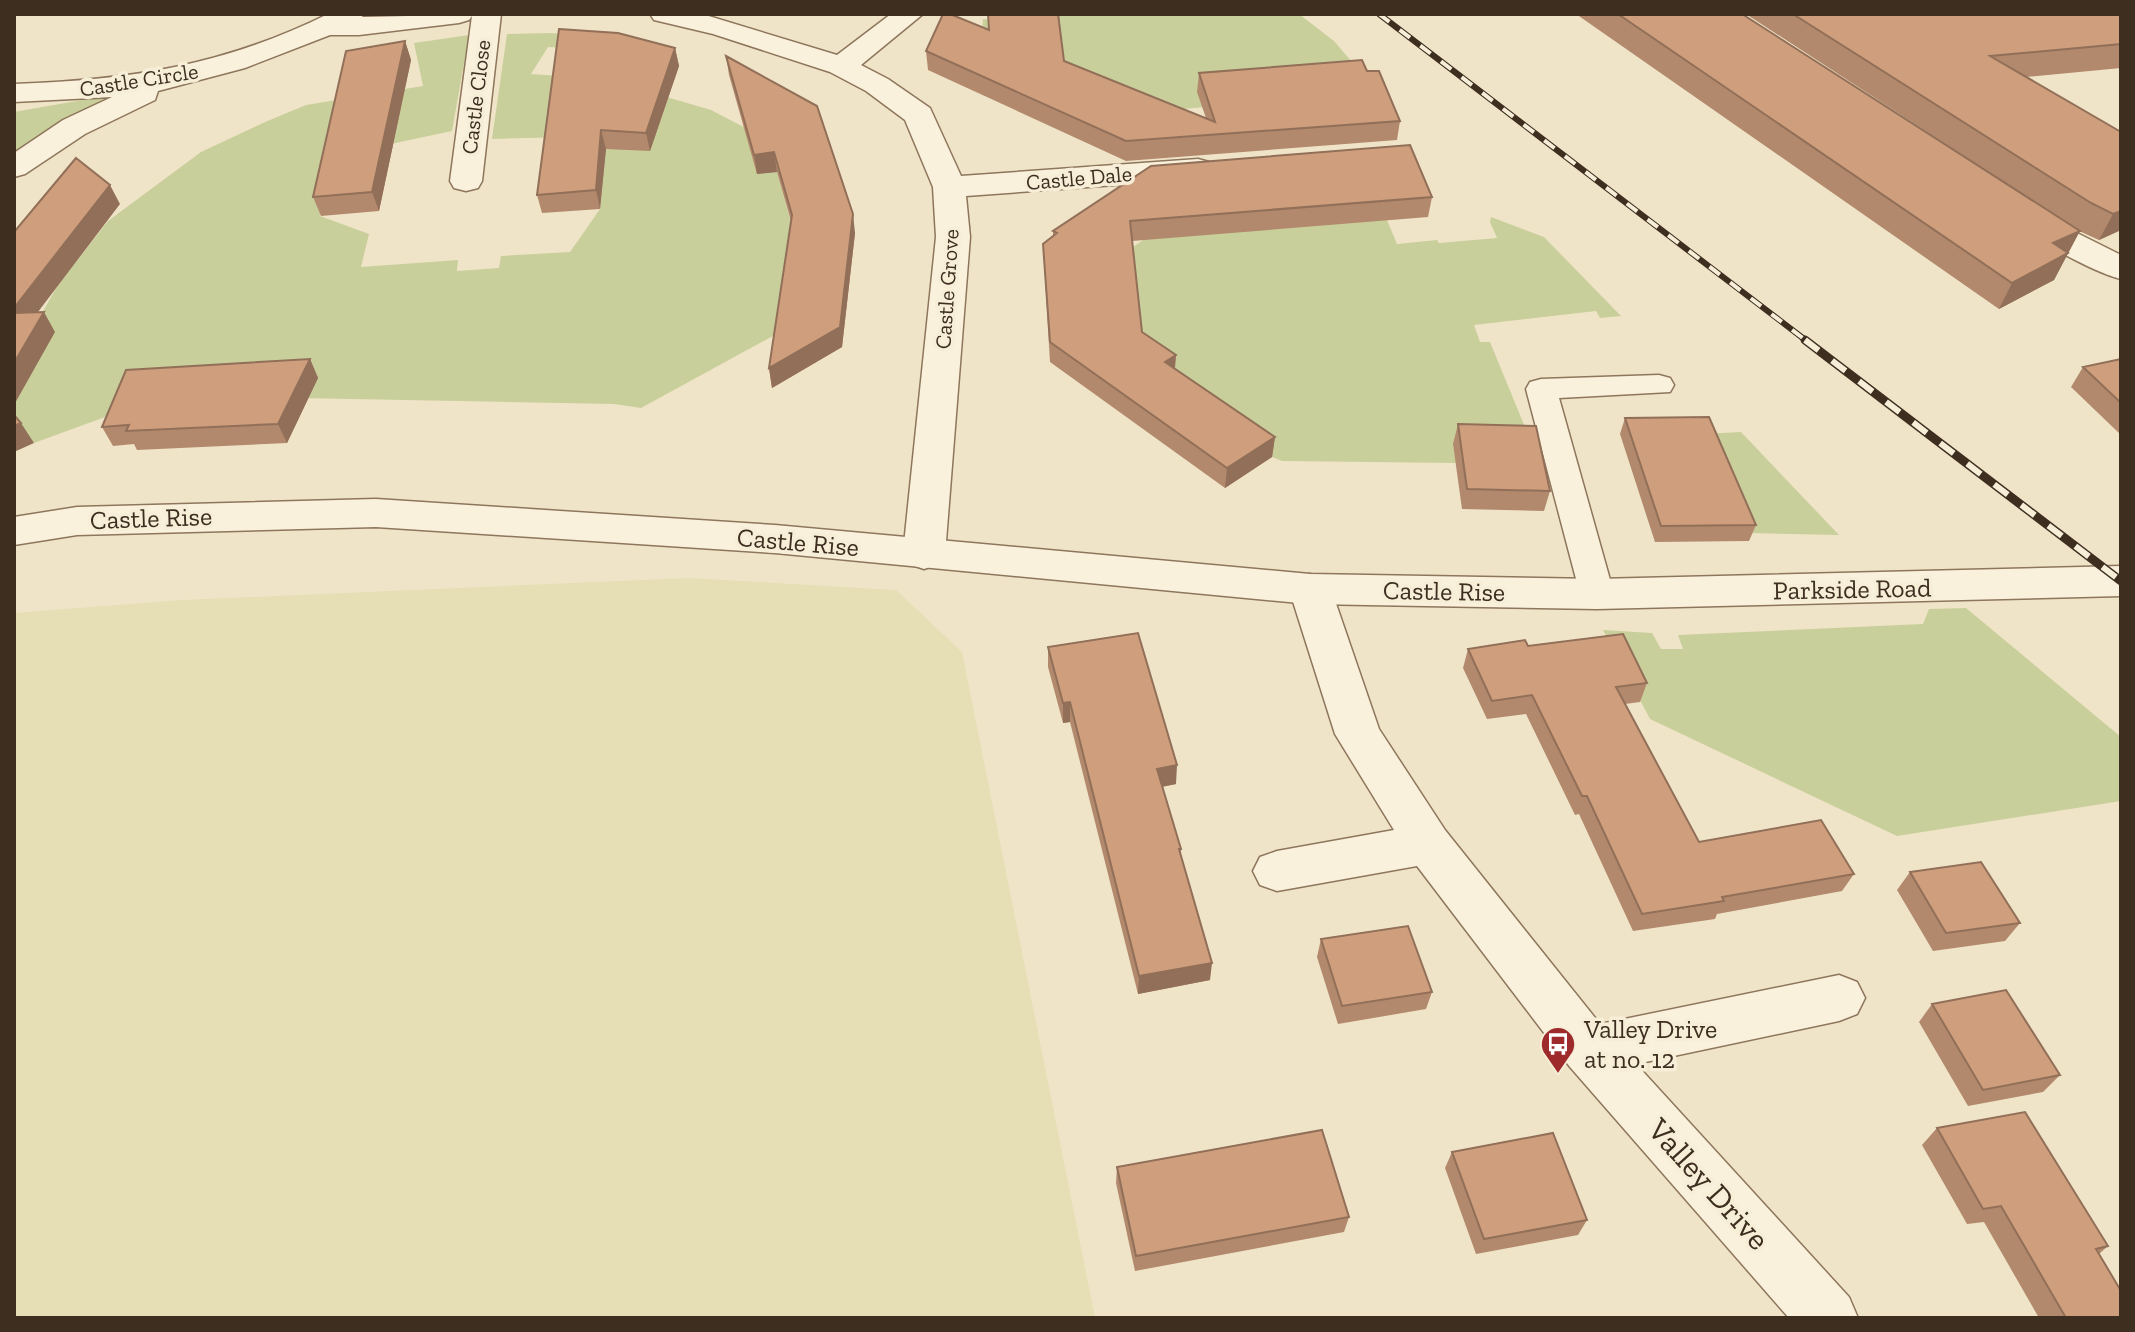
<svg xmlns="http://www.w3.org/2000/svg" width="2135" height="1332" font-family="'Zilla Slab',serif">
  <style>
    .farmland { fill: #e6deb5 }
    .green { fill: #c9cf9b }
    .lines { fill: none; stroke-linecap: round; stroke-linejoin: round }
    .service-casing { stroke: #8d765c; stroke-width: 3 }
    .minor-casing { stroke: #8d765c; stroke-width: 3 }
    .tertiary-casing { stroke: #8d765c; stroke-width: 3 }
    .service { fill: #faf1dc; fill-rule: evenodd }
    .minor { fill: #faf1dc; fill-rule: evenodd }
    .tertiary { fill: #faf1dc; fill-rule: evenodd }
    .rail-far1-casing { stroke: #3d2e20; stroke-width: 6 }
    .rail-casing { stroke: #3d2e20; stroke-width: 9 }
    .rail-far1 { stroke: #f7eed8; stroke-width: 4; stroke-dasharray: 13; stroke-linecap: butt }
    .rail { stroke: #f7eed8; stroke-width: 6; stroke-dasharray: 17; stroke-linecap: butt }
    .wall { fill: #b2896c }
    .shaded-wall { fill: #916f58 }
    .building { fill: #cf9f7d; stroke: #916f58; stroke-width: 2 }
    .labels { text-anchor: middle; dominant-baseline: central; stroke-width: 7; stroke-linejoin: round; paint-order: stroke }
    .far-street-label { font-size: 22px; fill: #3d2e20; stroke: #f7eed8 }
    .street-label { font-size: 26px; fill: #3d2e20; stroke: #f7eed8 }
    .poi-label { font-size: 26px; fill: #3d2e20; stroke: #f7eed8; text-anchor: start }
    .near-street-label { font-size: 32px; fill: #3d2e20; stroke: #f7eed8 }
  </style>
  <rect width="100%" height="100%" fill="#f0e4c8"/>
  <path class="farmland" d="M689,578L896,590L962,652L1095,1318H14V613L182,600Z"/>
  <path class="green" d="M1061,14H1299L1334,41L1376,90L1154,112L982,37L983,19L1012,23L1057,20Z
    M550,33L595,36L586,49L548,47L531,74L605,79L711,110L763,137L758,174L777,172L796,240L793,325L641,408L614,404L298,398L127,409L34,443L14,423V378L31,332L58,285L108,221L201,152L265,122L306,105L423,86L414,43L469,35L452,131L320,159L330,171L320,216L369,234L361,267L458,260L457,271L499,268L501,256L570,252L600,209L606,149L567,137L492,139L507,34Z
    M111,95L14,153V112Z
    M1491,217L1544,237L1621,316L1600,318L1596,311L1474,325L1480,342H1490L1527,432L1453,444L1456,463L1282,461L1272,457L1139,364L1125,252L1148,237L1387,220L1397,244L1437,240L1439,243L1497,238L1490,222Z
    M1741,432L1839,535L1746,533L1703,434Z
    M1966,608L2121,737V801L1897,836L1650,719L1603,630L1652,633L1661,649H1683L1678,635L1923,624L1929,609Z"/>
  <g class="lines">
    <g class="service-casing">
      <path id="service" d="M1659,375L1670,378L1674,385L1670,392L1559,398L1614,594L1609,603L1597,607L1585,603L1580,594L1526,389L1530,382L1541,379Z"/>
    </g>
    <g class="minor-casing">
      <path id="minor" d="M328,14H364L362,17L501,14L482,181L478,188L466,191L454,188L450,181L472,16L469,20L459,23L359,35H330L245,68L158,91L155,100L85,134L25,174L14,177V153L63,120L112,97L14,102V84C129,80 223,66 328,14Z
        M650,14H702L837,55L891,14H923L861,65L888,79L930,108L961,176L1198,159L1209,162L1214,169L1209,176L1198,179L966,196L970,237L945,554L939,564L924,569L909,564L903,554L936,237L933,187L905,120L866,91L830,72L713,34L654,20Z
        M2023,203L2035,206L2075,232L2121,255V279C2095,273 2021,234 2006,213L2011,206Z
        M1310,574L1325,578L1331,589L1379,729L1445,830L1600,1024L1839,975L1857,982L1865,998L1857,1014L1839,1021L1636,1064L1849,1297L1858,1318H1789L1570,1067L1417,866L1277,891L1260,885L1253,871L1260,857L1277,851L1394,830L1335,734L1289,589L1295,578Z"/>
    </g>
    <g class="tertiary-casing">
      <path id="tertiary" d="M376,499L775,525L1310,574L1597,579L2121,566V596L1597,609L1310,604L775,553L376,527L77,535L14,545V517L77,507Z"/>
    </g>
    <use href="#service" class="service"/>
    <use href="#minor" class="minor"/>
    <use href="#tertiary" class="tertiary"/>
    <g class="rail-far1-casing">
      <path id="rail-far1" d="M1379,14L1808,342"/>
    </g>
    <g class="rail-casing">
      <path id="rail" d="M1805,340L2121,581"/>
    </g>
    <use href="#rail-far1" class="rail-far1"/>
    <use href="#rail" class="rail"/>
  </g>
  <path class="wall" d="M988,14H1059L1064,61L1206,118L1197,92L1199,73L1367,71L1400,121L1397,140L1126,161L928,70L926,51L989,30Z
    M1576,14H1742L2004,182L1746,14H2119L2121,15V68L2026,77L2121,132V230L2099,240L2079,231L2054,280L1999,309Z
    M405,41L411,60L379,211L321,216L313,197Z
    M675,48L679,66L650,151L606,149L600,209L542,213L537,195Z
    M726,56L855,233L842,347L772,388L769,368L791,221L777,172L757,174L729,75Z
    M1151,166L1432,197L1428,217L1132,241L1142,332L1176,355L1175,369L1275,437L1272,457L1225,488L1050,362L1043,244L1053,237V231Z
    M310,359L318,378L287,443L137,450L134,444L113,446L102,427Z
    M2121,359V435L2071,387L2083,367Z
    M1625,418L1756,525L1749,541L1655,542L1620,434Z
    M1458,424L1550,491L1544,511L1462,509L1453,444Z
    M1528,646L1647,683L1640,702L1625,704L1699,842L1854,874L1842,891L1717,914L1715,919L1633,931L1579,814L1575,815L1526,714L1487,719L1463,668L1468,649Z
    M1048,647L1176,784L1162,787L1181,849V856L1210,980L1138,994L1070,722L1063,723L1048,667Z
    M1910,872L2020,923L2005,941L1933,951L1897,890Z
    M1321,939L1432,992L1426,1009L1338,1024L1317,957Z
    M1932,1004L2060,1075L2043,1092L1968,1106L1919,1022Z
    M1937,1128L2108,1246L2099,1254L2121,1318H2039L1984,1222L1967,1224L1922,1145Z
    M1452,1152L1587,1220L1578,1235L1476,1254L1445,1168Z
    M1117,1167L1349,1217L1344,1232L1135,1271L1116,1183Z"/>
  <path class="shaded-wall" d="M405,41L411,60L379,211L372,192Z
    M675,48L679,66L650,151L646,133Z
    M601,130L606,149L600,209L596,190Z
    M774,152L777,172L757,174L754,155Z
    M110,185L120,204L22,333L14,318V308Z
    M2121,211V230L2099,240L2113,214Z
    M853,214L855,233L842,347L772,388L769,368Z
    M2080,231L2054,280L1999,309L2012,283L2053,243Z
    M44,312L55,332L14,405V363Z
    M1176,355L1174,375L1165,362Z
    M310,359L318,378L287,443L278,424Z
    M21,423L34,443L14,452V426Z
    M1275,437L1272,457L1225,488L1227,468Z
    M1070,702V722L1063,723V703Z
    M1177,765L1176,784L1155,788L1157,769Z
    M1212,963L1210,980L1138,994L1139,976Z"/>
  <path class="building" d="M943,14H950L989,30L988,14H1058L1064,61L1215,122L1199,73L1362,60L1367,71H1379L1400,121L1126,141L926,51Z
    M1618,14H1742L2080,231L2053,243L2068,253L2012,283Z
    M1793,14H2119L2121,15V44L1990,56L2121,132V211L2113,214L2091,203Z
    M559,29L618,33L675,48L646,133L601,130L596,190L537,195Z
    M405,41L372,192L313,197L346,51Z
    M726,56L817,106L853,214L840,327L769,368L792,215L774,152L754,155Z
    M1410,145L1432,197L1130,221L1142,332L1176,355L1165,362L1275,437L1227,468L1050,342L1043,244L1057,233L1053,231L1151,166Z
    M76,158L110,185L14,308V232Z
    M44,312L14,363V313Z
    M310,359L278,424L126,431L129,425L102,427L126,370Z
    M2121,359V403L2083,367Z
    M14,415L21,423L14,426Z
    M1709,417L1756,525L1661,526L1625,418Z
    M1458,424L1536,426L1550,491L1467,489Z
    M1138,633L1177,765L1157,769L1181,849H1179L1212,963L1139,976L1070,702L1063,703L1048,647Z
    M1623,634L1647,683L1616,687L1699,842L1821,820L1854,874L1722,897L1724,901L1642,914L1587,796H1582L1532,695L1492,701L1468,649L1525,640L1528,646Z
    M1981,862L2020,923L1946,933L1910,872Z
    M1408,926L1432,992L1342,1006L1321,939Z
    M2006,990L2060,1075L1983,1090L1932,1004Z
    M2025,1112L2108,1246L2096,1249L2121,1291V1318H2066L2001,1206L1983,1209L1937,1128Z
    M1322,1130L1349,1217L1136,1256L1117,1167Z
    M1553,1133L1587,1220L1484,1239L1452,1152Z"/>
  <defs>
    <g id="bus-pin" transform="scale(1.8)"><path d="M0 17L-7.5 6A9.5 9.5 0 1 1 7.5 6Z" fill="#9e2a2b" stroke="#f7eed8"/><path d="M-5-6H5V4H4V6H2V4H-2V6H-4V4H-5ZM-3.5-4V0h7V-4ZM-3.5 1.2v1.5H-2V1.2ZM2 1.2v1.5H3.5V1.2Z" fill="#fff"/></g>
  </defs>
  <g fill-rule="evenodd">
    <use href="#bus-pin" x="1558" y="1044"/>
  </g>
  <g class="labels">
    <g class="far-street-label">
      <text transform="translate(139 80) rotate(-9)">Castle Circle</text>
      <text transform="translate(476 97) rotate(-83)">Castle Close</text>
      <text transform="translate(1079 178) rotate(-5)">Castle Dale</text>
      <text transform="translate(947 289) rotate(-86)">Castle Grove</text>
    </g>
    <g class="street-label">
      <text transform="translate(151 518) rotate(-2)">Castle Rise</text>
      <text transform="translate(798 542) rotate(5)">Castle Rise</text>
      <text transform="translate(1852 589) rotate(-1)">Parkside Road</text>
      <text transform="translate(1444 591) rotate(1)">Castle Rise</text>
    </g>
    <g class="poi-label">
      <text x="1584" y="1029">Valley Drive<tspan x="1584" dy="30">at no. 12</tspan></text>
    </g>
    <g class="near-street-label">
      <text transform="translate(1709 1184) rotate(48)">Valley Drive</text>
    </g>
  </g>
  <rect width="2135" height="1332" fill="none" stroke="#3d2e20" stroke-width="32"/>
</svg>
